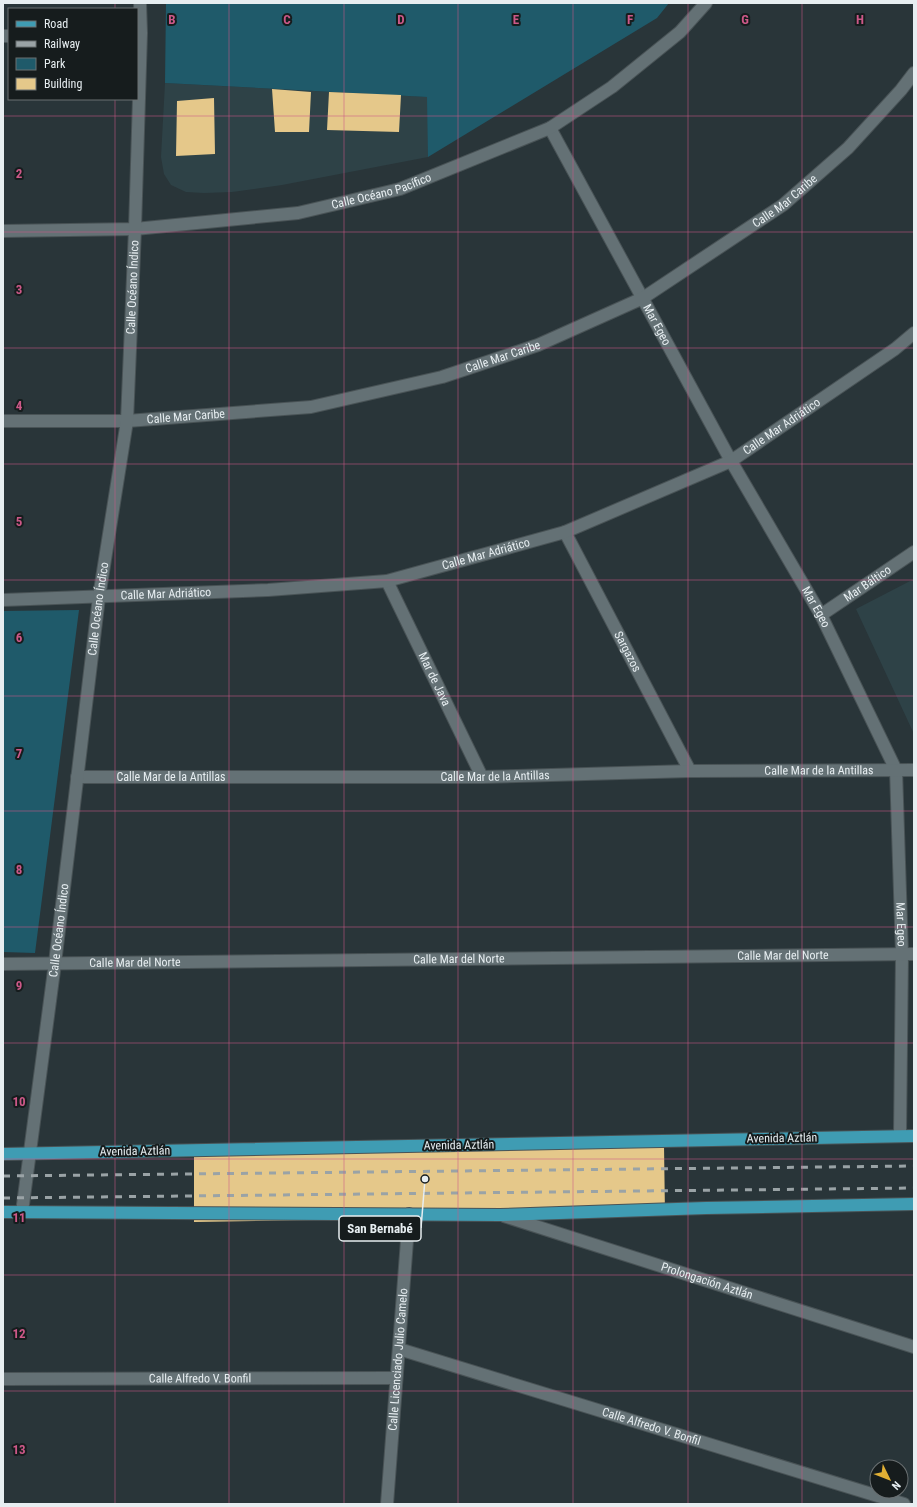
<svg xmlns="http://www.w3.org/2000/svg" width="917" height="1507" font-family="'Roboto Condensed',sans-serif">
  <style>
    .built { fill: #2e4247 }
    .green { fill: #1f5a6a }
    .building { fill: #e5c88a }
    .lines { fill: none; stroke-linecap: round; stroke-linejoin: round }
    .minor-casing { stroke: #495356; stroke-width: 14 }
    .major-casing { stroke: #495356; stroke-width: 14 }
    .minor { stroke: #647175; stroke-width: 12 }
    .major { stroke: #3f9cb3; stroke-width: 12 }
    .rail { stroke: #9aa3a6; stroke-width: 3; stroke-dasharray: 7 7; stroke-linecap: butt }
    .grid { fill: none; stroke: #cd5888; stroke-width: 1; stroke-opacity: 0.55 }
    .labels { text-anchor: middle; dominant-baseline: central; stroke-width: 4; stroke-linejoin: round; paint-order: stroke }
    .street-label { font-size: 12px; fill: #e7eef1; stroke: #161c1d }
    .grid-label { font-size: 13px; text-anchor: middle; font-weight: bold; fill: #cd5888; stroke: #161c1d; stroke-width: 4; stroke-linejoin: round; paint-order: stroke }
    .leader { fill: none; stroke: #e7eef1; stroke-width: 1.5 }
    .callout-dot { fill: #e7eef1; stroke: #161c1d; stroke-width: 1.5 }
    .callout { fill: #161c1d; stroke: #e7eef1; stroke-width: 1.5 }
    .callout-label { font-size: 13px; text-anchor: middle; font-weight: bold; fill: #e7eef1 }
  </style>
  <rect width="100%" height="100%" fill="#293539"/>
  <path class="built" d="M165,83L428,97V157L282,185L232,192L204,193L186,192L171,185L164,174L161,157Z
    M914,579V734L856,609Z"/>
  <path class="green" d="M166,3H669L657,18L428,157L427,97L165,83Z
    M79,610L35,953L3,952V611Z"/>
  <path class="building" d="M272,89L311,92L309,132H275Z
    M329,92L401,95L399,132L327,130Z
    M214,98L215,154L176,156L177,101Z
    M664,1145L665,1215L194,1222V1152Z"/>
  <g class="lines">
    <g class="minor-casing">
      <g id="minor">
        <path d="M3,36H9"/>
        <path id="s1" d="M550,128L731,461L821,615L896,770L902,954L900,1136"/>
        <path id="s2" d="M3,231L135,229L298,213L400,189L550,128L612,87L680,32L706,3"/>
        <path id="s3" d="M3,421H127L311,407L442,377L538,345L643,298L783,205L848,148L901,90L914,73"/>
        <path id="s4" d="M565,532L690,771"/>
        <path id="s5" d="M387,581L482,777"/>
        <path id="s6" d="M3,600L268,590L387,581L565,532L731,461L895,349L914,333"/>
        <path id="s7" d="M821,615L914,552"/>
        <path id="s8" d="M77,777H482L690,771L914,770"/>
        <path id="s9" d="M3,964L914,954"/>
        <path id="s10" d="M22,1212L55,963L99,597L127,421L135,229L141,33L140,3"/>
        <path id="s11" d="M504,1216L914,1347"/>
        <path id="s12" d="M399,1349L904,1504"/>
        <path id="s13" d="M3,1379L396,1378"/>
        <path id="s14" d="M387,1504L409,1214"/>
      </g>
    </g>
    <g class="major-casing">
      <path id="major" d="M3,1154L914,1136
        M3,1212L500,1215L706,1208L914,1204"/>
    </g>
    <use href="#minor" class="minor"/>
    <use href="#major" class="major"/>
    <path class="rail" d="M3,1176L914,1166
      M3,1198L914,1188"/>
  </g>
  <path class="grid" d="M115,3V9M229,3V1504M344,3V1504M458,3V1504M573,3V1504M688,3V1504M802,3V1504M115,99V1504M3,116H914M3,232H914M3,348H914M3,464H914M3,580H914M3,696H914M3,811H914M3,927H914M3,1043H914M3,1159H914M3,1275H914M3,1391H914"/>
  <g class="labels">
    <g class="street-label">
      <text stroke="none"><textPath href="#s2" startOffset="382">Calle Océano Pacífico</textPath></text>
      <text stroke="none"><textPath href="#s3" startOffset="831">Calle Mar Caribe</textPath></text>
      <text stroke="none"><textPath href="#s10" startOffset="932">Calle Océano Índico</textPath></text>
      <text stroke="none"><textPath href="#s1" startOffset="224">Mar Egeo</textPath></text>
      <text stroke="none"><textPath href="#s3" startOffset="507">Calle Mar Caribe</textPath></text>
      <text stroke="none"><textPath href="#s3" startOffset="183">Calle Mar Caribe</textPath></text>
      <text stroke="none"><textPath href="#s6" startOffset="811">Calle Mar Adriático</textPath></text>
      <text stroke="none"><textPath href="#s6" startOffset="487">Calle Mar Adriático</textPath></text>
      <text stroke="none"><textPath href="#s7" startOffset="56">Mar Báltico</textPath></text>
      <text stroke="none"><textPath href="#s6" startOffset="163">Calle Mar Adriático</textPath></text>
      <text stroke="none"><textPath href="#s1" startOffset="548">Mar Egeo</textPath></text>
      <text stroke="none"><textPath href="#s10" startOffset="608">Calle Océano Índico</textPath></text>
      <text stroke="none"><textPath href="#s4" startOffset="135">Sargazos</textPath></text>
      <text stroke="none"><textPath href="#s5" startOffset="109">Mar de Java</textPath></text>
      <text stroke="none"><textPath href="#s8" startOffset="742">Calle Mar de la Antillas</textPath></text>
      <text stroke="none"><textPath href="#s8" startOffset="418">Calle Mar de la Antillas</textPath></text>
      <text stroke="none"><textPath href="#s8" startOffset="94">Calle Mar de la Antillas</textPath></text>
      <text stroke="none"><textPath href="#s1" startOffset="884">Mar Egeo</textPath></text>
      <text stroke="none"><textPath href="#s10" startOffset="284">Calle Océano Índico</textPath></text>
      <text stroke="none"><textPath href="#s9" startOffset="780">Calle Mar del Norte</textPath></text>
      <text stroke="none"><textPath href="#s9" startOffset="456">Calle Mar del Norte</textPath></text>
      <text stroke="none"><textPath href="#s9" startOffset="132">Calle Mar del Norte</textPath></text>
      <text transform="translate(782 1138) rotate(-1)">Avenida Aztlán</text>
      <text transform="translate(459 1145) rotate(-1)">Avenida Aztlán</text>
      <text transform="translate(135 1151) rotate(-1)">Avenida Aztlán</text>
      <text stroke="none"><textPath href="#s11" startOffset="213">Prolongación Aztlán</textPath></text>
      <text stroke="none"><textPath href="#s14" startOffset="145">Calle Licenciado Julio Camelo</textPath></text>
      <text stroke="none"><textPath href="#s13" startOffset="197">Calle Alfredo V. Bonfil</textPath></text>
      <text stroke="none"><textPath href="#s12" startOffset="264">Calle Alfredo V. Bonfil</textPath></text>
    </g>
  </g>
  <g class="grid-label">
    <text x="172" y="24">B</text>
    <text x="287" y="24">C</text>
    <text x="401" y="24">D</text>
    <text x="516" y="24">E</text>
    <text x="630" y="24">F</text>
    <text x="745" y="24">G</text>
    <text x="860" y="24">H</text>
    <text x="19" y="178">2</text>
    <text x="19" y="294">3</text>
    <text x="19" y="410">4</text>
    <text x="19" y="526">5</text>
    <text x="19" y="642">6</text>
    <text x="19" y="758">7</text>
    <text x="19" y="874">8</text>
    <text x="19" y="990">9</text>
    <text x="19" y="1106">10</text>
    <text x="19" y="1222">11</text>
    <text x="19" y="1338">12</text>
    <text x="19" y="1454">13</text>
  </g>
  <path class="leader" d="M425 1179L421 1228"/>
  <circle class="callout-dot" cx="425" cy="1179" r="4"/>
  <rect class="callout" x="339" y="1216" width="82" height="25" rx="4"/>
  <g class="callout-label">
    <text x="380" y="1233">San Bernabé</text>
  </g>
  <rect width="917" height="1507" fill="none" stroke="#e7eef1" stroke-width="8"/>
  <rect x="8" y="8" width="130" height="92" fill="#161c1d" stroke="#6a7072"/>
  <rect x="16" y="21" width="20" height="6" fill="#3f9cb3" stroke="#6a7072"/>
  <text x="44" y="28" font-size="12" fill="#e7eef1">Road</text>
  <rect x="16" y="41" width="20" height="6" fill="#9aa3a6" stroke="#6a7072"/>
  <text x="44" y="48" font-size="12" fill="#e7eef1">Railway</text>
  <rect x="16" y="58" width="20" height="12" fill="#1f5a6a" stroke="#6a7072"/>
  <text x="44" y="68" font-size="12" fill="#e7eef1">Park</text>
  <rect x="16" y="78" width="20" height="12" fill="#e5c88a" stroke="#6a7072"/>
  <text x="44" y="88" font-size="12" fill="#e7eef1">Building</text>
  <g transform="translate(889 1479) rotate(133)"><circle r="19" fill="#161c1d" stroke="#6a7072"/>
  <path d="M0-3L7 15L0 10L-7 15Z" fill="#e1af34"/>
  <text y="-6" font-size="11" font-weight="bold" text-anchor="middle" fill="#e7eef1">N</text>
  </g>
</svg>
